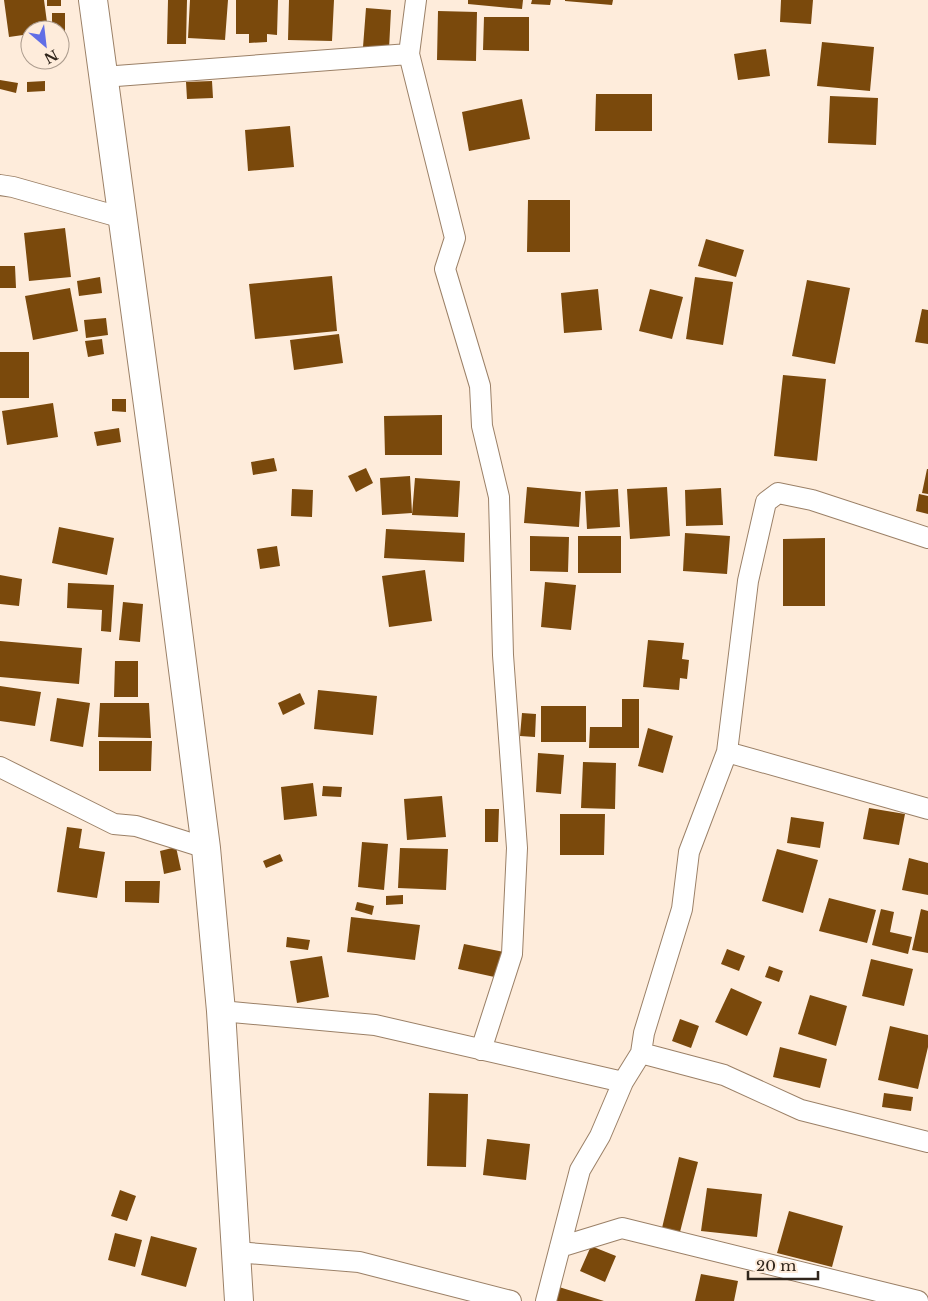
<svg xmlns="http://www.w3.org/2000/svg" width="928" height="1301" font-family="'Libre Baskerville',serif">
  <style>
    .building { fill: #7a490c }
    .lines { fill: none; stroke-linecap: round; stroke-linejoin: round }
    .minor-casing { stroke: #9b8067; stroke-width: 22 }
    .secondary-casing { stroke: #9b8067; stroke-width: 30 }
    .minor { stroke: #fff; stroke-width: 20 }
    .secondary { stroke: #fff; stroke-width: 28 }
  </style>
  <rect width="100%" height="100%" fill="#feecdb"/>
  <path class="building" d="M4,0H44L48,30H30V34L9,37Z
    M47,0H61V6H47Z
    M168,0H187L186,44H167Z
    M190,0H228L225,40L188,38Z
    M236,0H278L277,35L267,34V42L249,43V34H236Z
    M289,0H334L332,41L288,40Z
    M468,0H523L522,9L468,4Z
    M532,0H551L550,5L531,4Z
    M565,0H613L612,5L565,1Z
    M781,0H813L811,24L780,22Z
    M366,8L391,10L389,49L363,47Z
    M438,11L477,12L476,61L437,60Z
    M52,13H65V45H60V30H52Z
    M484,17H529V51L483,50Z
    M822,42L874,47L870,91L817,86Z
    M766,49L770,76L738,80L734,54Z
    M0,80L18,83L16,93L0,89Z
    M45,81V91L27,92V82Z
    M212,81L213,98L187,99L186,82Z
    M596,94H652V131H595Z
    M830,96L878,98L876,145L828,143Z
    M522,99L530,139L469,151L462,112Z
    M290,126L294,167L248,171L245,130Z
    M528,200H570V252H527Z
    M65,228L71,277L29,281L24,233Z
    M706,239L744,250L736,277L698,266Z
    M0,266H15L16,288H0Z
    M332,276L337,331L255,339L249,284Z
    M100,277L102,293L79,296L77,281Z
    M695,277L733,282L723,345L686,339Z
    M807,280L850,288L835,364L792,356Z
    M70,288L78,331L33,340L25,296Z
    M598,289L602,330L564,333L561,293Z
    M650,289L683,297L672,339L639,331Z
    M922,309L928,310V344L915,342Z
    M106,318L108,335L86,338L84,320Z
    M339,334L343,363L294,370L290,340Z
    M102,339L104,354L88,357L85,341Z
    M0,352H29V398H0Z
    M783,375L826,379L817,461L774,456Z
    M112,399H126V412L112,411Z
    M53,403L58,437L7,445L2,411Z
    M442,415V455H385L384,416Z
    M119,428L121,442L97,446L94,432Z
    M274,458L277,471L253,475L251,462Z
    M366,468L373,483L356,492L348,476Z
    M927,469H928V494L922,493Z
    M410,476L412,513L382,515L380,478Z
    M415,478L460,481L458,517L412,515Z
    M527,487L581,492L579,527L524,523Z
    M667,487L670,536L630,539L627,489Z
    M721,488L723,525L686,526L685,490Z
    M292,489L313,490L312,517L291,516Z
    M618,489L620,527L587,529L585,491Z
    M919,494L928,496V514L916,511Z
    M59,527L114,538L107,575L52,563Z
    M386,529L465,533L464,562L384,558Z
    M685,533L730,536L727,574L683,571Z
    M530,536L569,537L568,572L530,571Z
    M578,536H621V573H578Z
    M825,538V606H783V539Z
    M277,546L280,566L260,569L257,549Z
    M425,570L432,621L389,627L382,576Z
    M0,575L22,579L19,606L0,604Z
    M545,582L576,585L571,630L541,627Z
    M68,583L114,585L111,632L101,631L102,610L67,608Z
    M123,602L143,604L140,642L119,640Z
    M648,640L684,643L682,659L689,660L687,679L680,678L679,690L643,687Z
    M0,641L82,648L79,684L0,677Z
    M115,661H138V697H114Z
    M0,686L41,692L35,726L0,721Z
    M318,690L377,696L373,735L314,729Z
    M300,693L305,704L283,715L278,703Z
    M57,698L90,703L83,747L50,741Z
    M622,699H639V748H589L590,727H622Z
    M100,703H149L151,738L98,737Z
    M541,706H586V742H541Z
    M522,713L536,714L535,737L520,736Z
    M648,728L673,736L663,773L638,766Z
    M99,741H152L151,771H99Z
    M538,753L564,755L561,794L536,792Z
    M583,762L616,763L615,809L581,808Z
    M313,783L317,816L284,820L281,787Z
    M323,786L342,787L341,797L322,796Z
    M442,796L446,837L407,840L404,799Z
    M869,808L905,814L899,845L863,839Z
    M485,809H499L498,842H485Z
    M560,814H605L604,855H560Z
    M791,817L824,822L820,848L787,843Z
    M67,827L82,829L79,848L105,852L97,898L57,892Z
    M362,842L388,844L384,890L358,887Z
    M176,847L181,870L164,874L160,851Z
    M400,848L448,849L446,890L398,888Z
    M777,849L818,860L803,913L762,901Z
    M280,854L283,861L266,868L263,861Z
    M909,858L928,863V895L902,890Z
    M125,881H160L159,903L125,902Z
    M403,895V904L386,905V896Z
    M829,898L876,910L867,943L819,931Z
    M357,902L374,906L372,915L355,910Z
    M881,909L894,912L890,932L912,937L908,954L872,945Z
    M921,909L928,911V953L912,950Z
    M351,917L420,925L415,960L347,952Z
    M287,937L310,940L308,950L286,947Z
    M464,944L504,952L499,978L458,969Z
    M727,949L745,956L739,971L721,964Z
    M322,956L329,997L297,1003L290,961Z
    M871,959L913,969L904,1006L862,996Z
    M769,966L783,971L779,982L765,977Z
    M731,988L762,1002L747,1036L715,1022Z
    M810,995L847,1006L836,1046L798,1034Z
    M680,1019L699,1026L691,1048L672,1041Z
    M890,1026L928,1035V1047L918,1089L878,1080Z
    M780,1047L827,1059L820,1088L773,1077Z
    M429,1093L468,1094L466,1167L427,1166Z
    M884,1093L913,1097L911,1111L882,1107Z
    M487,1139L530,1144L526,1180L483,1175Z
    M679,1157L698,1162L680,1232L662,1228Z
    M707,1188L762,1194L757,1237L701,1231Z
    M120,1190L136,1196L127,1221L111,1216Z
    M789,1211L843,1226L832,1267L777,1253Z
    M115,1233L142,1240L135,1267L108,1260Z
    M151,1236L197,1248L186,1287L141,1275Z
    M591,1246L616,1256L605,1282L580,1271Z
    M701,1274L738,1281L734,1301H695Z
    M559,1287L604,1301H555Z"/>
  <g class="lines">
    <g class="minor-casing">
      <path id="minor" d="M416,0L409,54L455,238L445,269L480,386L482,426L499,497L503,655L517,848L512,954L481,1050
        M103,77L409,54
        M0,185L13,187L123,218
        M727,752L928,809
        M0,767L114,824L136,826L206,848
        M221,1011L375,1025L623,1082
        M641,1053L724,1075L801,1110L928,1142
        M560,1247L622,1228L918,1301
        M236,1252L359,1262L511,1301
        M546,1301L580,1170L600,1136L623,1082L641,1053L644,1033L682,909L689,852L727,752L748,581L766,502L778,493L812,500L928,538"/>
    </g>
    <g class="secondary-casing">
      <path id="secondary" d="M93,0L165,530L206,848L221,1011L239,1301"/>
    </g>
    <use href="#minor" class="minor"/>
    <use href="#secondary" class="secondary"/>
  </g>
  <g transform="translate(45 45) rotate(152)"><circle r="24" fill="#feecdb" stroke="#ac9c8e"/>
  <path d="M0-4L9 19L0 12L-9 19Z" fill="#616ee6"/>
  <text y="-8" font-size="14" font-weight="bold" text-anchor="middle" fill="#30251b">N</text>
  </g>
  <path d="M748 1271v8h70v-8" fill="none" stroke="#30251b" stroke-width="2.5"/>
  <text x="756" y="1271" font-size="15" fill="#30251b" stroke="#feecdb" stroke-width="4" paint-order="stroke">20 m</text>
</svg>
